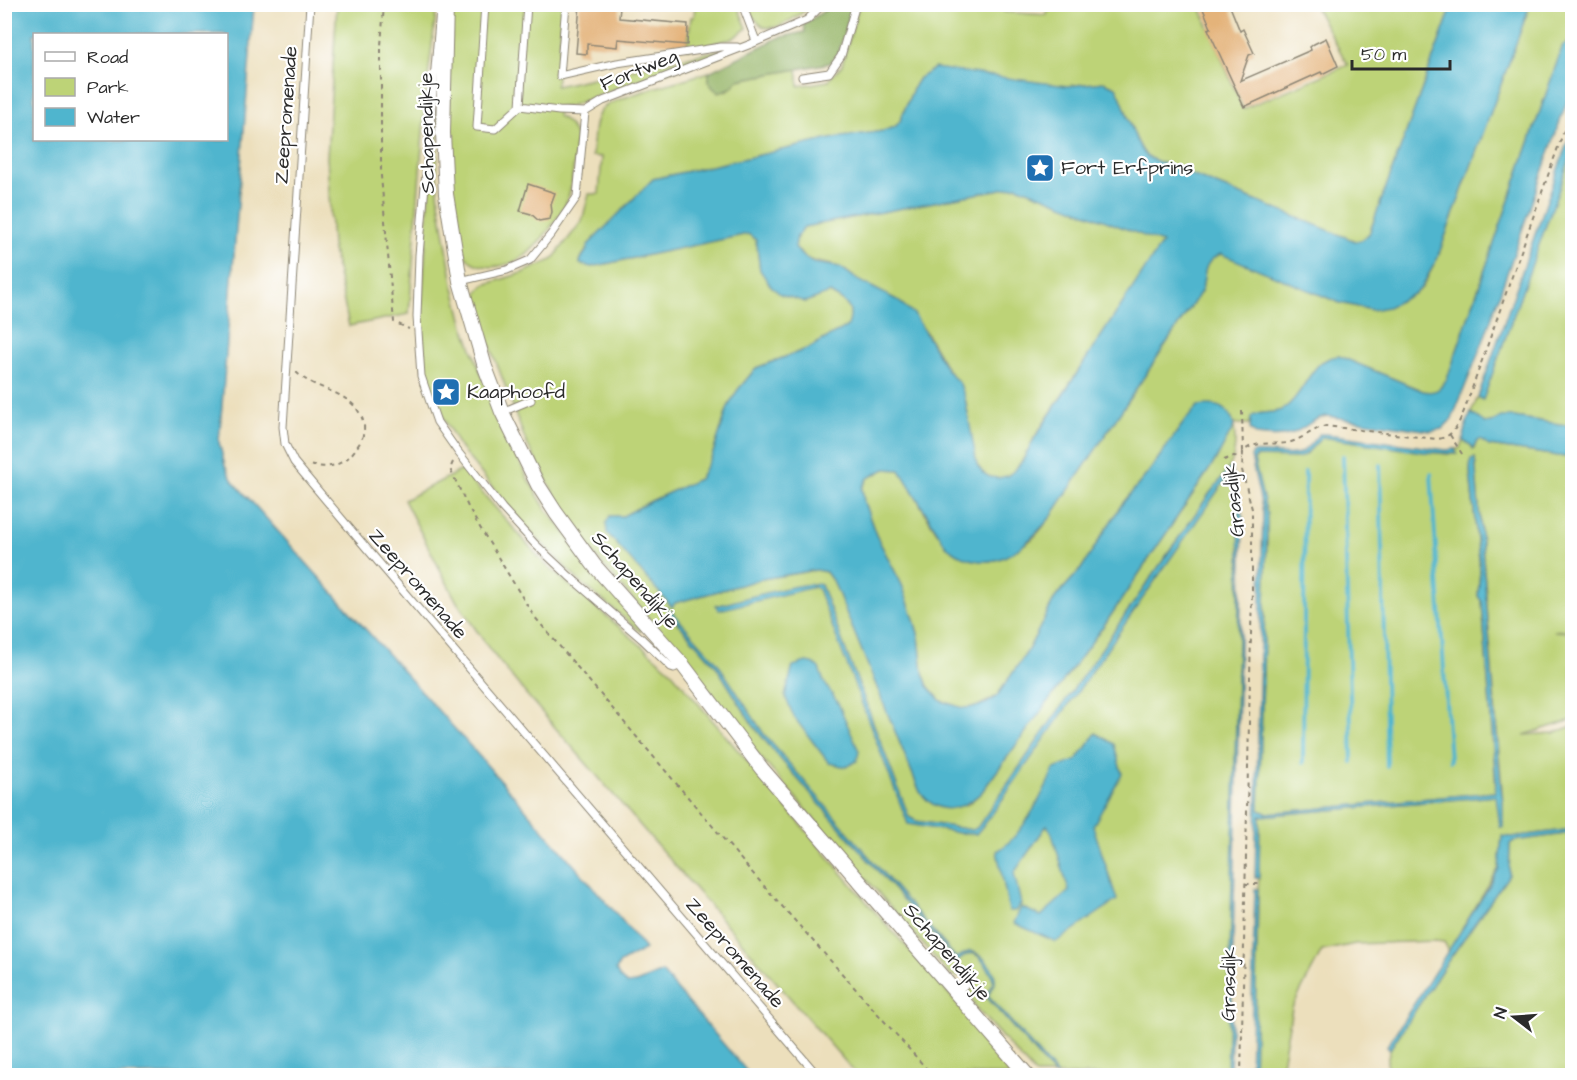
<svg xmlns="http://www.w3.org/2000/svg" width="1577" height="1080" font-family="'Architects Daughter',sans-serif">
  <style>
    .green { fill: #bdd377; stroke: #747f51; stroke-width: 1.5; fill-rule: evenodd }
    .forest { fill: #96b568; stroke: #60704a; stroke-width: 1.5 }
    .water { fill: #4fb5ce; stroke: #3d707c; stroke-width: 1.5; fill-rule: evenodd }
    .lines { fill: none; stroke-linecap: round; stroke-linejoin: round }
    .stream { stroke: #4fb5ce; stroke-width: 4 }
    .building { fill: #e4b37a }
    .lane-casing { stroke: #8c8574; stroke-width: 9 }
    .street-casing { stroke: #8c8574; stroke-width: 16 }
    .path { stroke: #8c8574; stroke-width: 2; stroke-dasharray: 4.5 4.5; stroke-linecap: butt }
    .lane { stroke: #fff; stroke-width: 7 }
    .street { stroke: #fff; stroke-width: 14 }
    .labels { text-anchor: middle; dominant-baseline: central; stroke-width: 4.5; stroke-linejoin: round; paint-order: stroke }
    .street-label { font-size: 20px; fill: #2b2b2b; stroke: #fff }
    .poi-label { font-size: 20px; fill: #2b2b2b; stroke: #fff; text-anchor: start }
  </style>
  <rect width="100%" height="100%" fill="#fff"/>
  <filter id="ink" filterUnits="userSpaceOnUse"><feTurbulence type="fractalNoise" baseFrequency=".0167" numOctaves="2"/><feDisplacementMap in="SourceGraphic" scale="12" xChannelSelector="R" yChannelSelector="G"/><feConvolveMatrix kernelMatrix="1 2 1 2 8 2 1 2 1" color-interpolation-filters="sRGB"/></filter>
  <filter id="wash" filterUnits="userSpaceOnUse"><feTurbulence type="fractalNoise" baseFrequency=".008" numOctaves="4" result="noise"/><feDisplacementMap in="SourceGraphic" scale="24" xChannelSelector="R" yChannelSelector="G"/><feGaussianBlur stdDeviation="1.35" result="paint"/><feColorMatrix in="noise" values="0 0 0 0 0 0 0 0 0 0 0 0 0 0 0 0 0 1.4 0 .05"/><feComposite in="paint" operator="in"/></filter>
  <g filter="url(#wash)">
    <rect width="100%" height="100%" fill="#ecdfbc"/>
    <path class="green" d="M337,5H437L426,94L409,314L349,326L332,245L327,157Z
      M452,5H563L556,86L725,49L720,56L633,82L567,107H558V116C567,121 572,127 576,137C574,155 574,184 567,200C562,215 538,245 526,255C506,269 470,275 460,246C457,235 456,222 455,210C444,142 449,73 452,5Z
      M695,5H737L747,28L732,39L687,49L691,17H694Z
      M812,5C809,9 800,14 794,18C769,34 759,31 747,5Z
      M859,5H1004V12L1047,15L1049,5H1199L1243,109L1348,65L1316,9L1322,5H1451L1450,12L1369,234L1362,240L1355,241L1147,157C1131,137 1128,109 1116,87L1104,82L1067,86L919,78L914,86L900,121L895,127L883,131L835,138L653,179L588,245C588,252 579,256 580,264L592,267L748,234L756,240L760,270L805,302L829,293C845,302 855,305 848,326L809,348L756,368L737,391L728,407L712,456L699,479L651,501L623,516H610L675,603L762,579L816,570L826,572L834,583L920,792L967,805L981,793L1107,621L1217,458L1234,426C1238,459 1231,468 1210,493L977,828L972,830L916,821L909,817L821,585L794,587L717,606L819,586L910,822L976,833L1229,474L1241,518L1230,1075H1056L985,995L1054,1075H1036L975,1007L970,992L976,980L970,973L958,977L949,974L742,736L698,675L591,551L569,521L526,442L478,313L474,297L484,285L522,273L552,260L582,221L589,194H599L602,157L592,156C594,141 592,118 604,107C616,97 689,78 709,72V81L727,91L738,80L797,69L799,86L828,81L842,65ZM667,608L673,613L718,667L766,738L957,959V962L771,748L753,725L716,666L670,614Z
      M1530,5H1572V42L1563,45L1447,379L1438,391L1431,393L1423,391L1339,356C1310,358 1307,391 1286,407C1276,416 1261,409 1251,417L1250,424H1233L1232,419L1184,422L1148,473L1122,504L1081,569L1055,598L1027,652L997,696L976,707L963,708L941,701L928,686L923,673L919,637L913,616L902,585L876,535L864,502L862,488L868,478L885,469L900,470C925,506 947,581 1003,554C1011,550 1020,547 1028,542C1037,537 1044,525 1050,518L1202,290C1205,273 1203,261 1221,253L1340,303L1372,310L1415,293L1422,288L1437,259Z
      M436,92H439L437,176L439,202L453,284L463,323L480,371L500,422L528,479L546,509L643,627L640,631L579,581L519,520L459,446L436,404L425,369L421,316Z
      M1572,153V426L1514,417L1484,423L1471,413L1478,397L1483,399Z
      M1017,186L1163,243L1034,438C1026,454 1014,486 990,477C985,475 979,470 977,465C971,451 969,418 966,402C962,385 954,380 946,367C939,355 932,343 925,331C905,300 887,297 857,279C852,276 845,269 839,267C819,260 809,266 795,247L797,235L804,227Z
      M1322,437L1446,454H1457L1455,449H1459L1463,441L1468,443L1474,449L1477,441L1480,440L1490,446L1572,458V604L1570,605L1572,606V629L1554,631L1572,632V720L1524,735L1554,733L1572,726V829L1512,837H1502L1499,868L1447,954V947L1444,942L1435,941L1355,944L1322,951L1292,1008L1280,1075L1254,1076L1260,816L1496,796L1503,802L1475,458L1471,459L1470,471L1480,571L1478,596L1482,602L1496,789L1495,792L1291,811L1266,813L1259,810L1267,536L1254,460L1259,456L1298,458L1306,454Z
      M462,470L546,565L669,669L876,913L1022,1075H857L526,694L490,650L457,602L404,500Z
      M1572,833V1075L1388,1076L1387,1061L1390,1049L1443,968L1509,875L1510,844L1514,841Z"/>
    <path class="forest" d="M833,5H853L838,54L830,63L738,80L731,88L719,92C710,87 708,82 709,72L778,38L805,32L804,24Z"/>
    <path class="water" d="M5,4L254,5L219,442L225,466L233,481L480,757L620,918L645,949L620,963L616,970L620,978L627,984L636,983L662,972L750,1075H5ZM34,34H226V140H34Z
      M1451,5H1530L1437,259L1421,288L1415,293L1388,307L1372,310L1340,303L1221,254C1203,261 1205,273 1202,290L1050,518C1021,552 989,580 946,546L900,470L885,469L868,478L862,488L864,502L876,535L902,585L913,616L919,637L923,673L928,686L941,701L963,708L976,707L987,703L997,696L1027,652L1055,598L1081,569L1122,504L1148,473L1184,422L1198,406C1216,403 1229,406 1234,426L1217,458L1107,621L981,793C960,811 939,817 920,792L834,583L826,572L816,570L762,579L675,603L672,607L607,533L606,523L610,516H623L651,501L699,479L712,456L728,407L737,391L756,368L809,348L848,326C855,305 845,302 830,293L805,302L780,294L770,285L760,270L756,240L748,234L591,267L580,264C580,256 588,253 588,245L653,179L835,138L883,131L895,127L900,121L914,86L919,78L935,68L1067,86L1104,82L1116,87C1128,109 1131,138 1147,157L1355,241L1362,240L1369,234L1450,12ZM1017,186L1162,243L1034,439L1023,460L1015,470L1007,476L998,478L990,477L983,473L977,465L965,398L960,384L947,370L914,314L897,300L858,280L840,267L813,263L800,254L795,247L797,236L804,227Z
      M1572,42V87L1483,342L1452,419L1442,429L1431,431L1326,416C1310,419 1302,432 1287,435C1278,438 1266,436 1257,435L1250,429L1251,417C1261,409 1276,416 1286,407C1307,391 1310,358 1339,356L1423,391C1436,394 1440,389 1447,379L1563,45Z
      M1572,129V153L1483,400L1478,397Z
      M1471,413L1485,423H1491L1501,417H1514L1572,426V458L1489,446L1480,440L1477,441L1473,449L1471,445L1463,441L1466,425Z
      M1319,434H1326L1446,450L1455,449L1457,454L1423,452L1322,437L1306,454L1298,458L1256,457L1254,460L1267,514V536L1259,810L1266,813L1291,811L1495,792L1496,781L1482,602L1478,596L1480,571L1470,471L1471,459L1475,458L1501,788L1503,802V827H1500L1496,796L1260,816L1259,878H1255L1263,512L1251,457L1253,453C1265,451 1292,458 1302,452C1308,448 1314,440 1319,434Z
      M1229,469L1232,471L1243,518L1230,1075L1227,1076L1240,560L1238,507L1231,478L1229,476L1226,479L988,820L976,834L958,833L908,824L818,589L814,587L719,610L716,606C734,602 809,579 821,585L909,817L916,821L972,830L977,828L1210,493Z
      M666,607L673,613L717,662L764,734L956,958L970,951C982,953 997,970 995,983C994,988 990,990 988,995L1057,1075H1054L985,995C987,991 992,987 993,983C995,976 981,957 975,954C968,952 962,958 957,962L950,954L771,748L753,725L716,666L670,614Z
      M806,662L813,663L819,668L824,682L838,703L859,751L857,761L846,767L829,763L794,717L785,696L793,666Z
      M1096,733L1114,744L1122,774L1093,826L1117,900L1056,942L1014,923L1021,907L1041,916L1069,891L1052,834L1047,825L1014,873L1021,904L1015,911H1009L997,851C1021,838 1043,794 1054,769L1077,760Z
      M1572,829V833L1514,841L1510,844L1509,875L1443,968L1390,1049L1387,1046L1491,884L1499,868L1502,836L1512,837Z
      M1255,889H1258L1254,1075L1250,1076Z"/>
    <g class="lines">
      <path class="stream" d="M1343,456L1352,762
        M1380,465L1387,767
        M1431,474L1450,761
        M1303,763L1305,472"/>
    </g>
    <g id="blocks">
      <path class="building" d="M580,4L620,7L619,18L688,24L687,45L618,39L617,47L587,44V54L576,53Z
        M1201,4H1229L1240,31L1243,29L1254,53L1249,55L1240,81L1311,50L1310,47L1314,44L1326,38L1338,66L1322,74L1321,72L1244,107L1208,29L1211,28Z
        M528,184L555,193L551,204L552,212L550,219L539,221L531,214L520,211Z"/>
    </g>
  </g>
  <g filter="url(#ink)">
    <use href="#blocks" fill-opacity="0" stroke="#8c8574" stroke-width="1.5"/>
    <g class="lines">
      <g class="lane-casing">
        <path id="lane" d="M310,4L283,427L285,444L294,462L351,530L818,1076
          M485,4L477,127L495,129L520,106
          M527,4L520,106L559,111L585,112
          M566,4L560,76L617,63L721,47H737
          M742,4L756,41
          M440,10L419,255L417,317L421,376L437,422L458,452L502,508L535,544L569,576L642,639L671,667L674,668L682,664
          M802,77L829,73L841,56L856,4
          M460,281L507,270L530,260L552,233L577,197L585,112L603,101L751,44L807,20L823,4
          M502,412L531,400
          M956,993L972,978"/>
      </g>
      <g class="street-casing">
        <path id="street" d="M446,4L443,133L446,194L460,281L485,367L502,412L538,485L556,513L594,565L682,664L762,769L1028,1076"/>
      </g>
      <path class="path" d="M384,4L381,46V176L394,322L409,329
        M296,372C316,392 350,389 362,418C366,427 364,436 359,444C347,464 332,470 309,465
        M1242,411L1243,452
        M1450,435L1464,457
        M1224,460L1234,456L1242,458
        M453,462L450,469L470,511L533,615L749,869L933,1076
        M1245,884H1263
        M1241,1076L1252,590V509L1242,470L1243,452C1254,440 1272,445 1287,443C1302,440 1312,429 1326,426L1436,439C1453,438 1458,425 1464,411L1572,108"/>
      <use href="#lane" class="lane"/>
      <use href="#street" class="street"/>
    </g>
  </g>
  <defs>
    <g id="sight-square" transform="scale(1.5)"><rect x="-9" y="-9" width="18" height="18" rx="4" fill="#1f6fb2" stroke="#fff"/><path d="M0-6L1.8-2.2L6-1.7L2.9 1.2L3.7 5.4L0 3.3L-3.7 5.4L-2.9 1.2L-6-1.7L-1.8-2.2Z" fill="#fff"/></g>
  </defs>
  <g fill-rule="evenodd">
    <use href="#sight-square" x="1040" y="168"/>
    <use href="#sight-square" x="446" y="392"/>
  </g>
  <g class="labels">
    <g class="street-label">
      <text transform="translate(639 70) rotate(-22)">Fortweg</text>
      <text transform="translate(286 115) rotate(-86)">Zeepromenade</text>
      <text transform="translate(427 133) rotate(-91)">Schapendijkje</text>
      <text transform="translate(1234 500) rotate(-96)">Grasdijk</text>
      <text transform="translate(635 580) rotate(49)">Schapendijkje</text>
      <text transform="translate(418 584) rotate(49)">Zeepromenade</text>
      <text transform="translate(947 952) rotate(49)">Schapendijkje</text>
      <text transform="translate(735 953) rotate(49)">Zeepromenade</text>
      <text transform="translate(1229 984) rotate(-89)">Grasdijk</text>
    </g>
    <g class="poi-label">
      <text x="1061" y="168">Fort Erfprins</text>
      <text x="467" y="392">Kaaphoofd</text>
    </g>
  </g>
  <rect width="1577" height="1080" fill="none" stroke="#fff" stroke-width="24"/>
  <rect x="33" y="33" width="195" height="108" fill="#ffffff" stroke="#aaaaaa" stroke-width="1.5"/>
  <rect x="45" y="52" width="30" height="9" fill="#ffffff" stroke="#aaaaaa" stroke-width="1.5"/>
  <text x="87" y="63" font-size="18" fill="#2b2b2b">Road</text>
  <rect x="45" y="78" width="30" height="18" fill="#bdd377" stroke="#aaaaaa" stroke-width="1.5"/>
  <text x="87" y="93" font-size="18" fill="#2b2b2b">Park</text>
  <rect x="45" y="108" width="30" height="18" fill="#4fb5ce" stroke="#aaaaaa" stroke-width="1.5"/>
  <text x="87" y="123" font-size="18" fill="#2b2b2b">Water</text>
  <g transform="translate(1514 1017) rotate(287)" stroke="#ffffff" stroke-width="4.5" paint-order="stroke">
  <path d="M0-4.5L10 22L0 15L-10 22Z" fill="#2b2b2b"/>
  <text y="-9" font-size="16" font-weight="bold" text-anchor="middle" fill="#2b2b2b">N</text>
  </g>
  <path d="M1352 60v9h98v-9" fill="none" stroke="#2b2b2b" stroke-width="3"/>
  <text x="1361" y="60" font-size="18" fill="#2b2b2b" stroke="#ffffff" stroke-width="4.5" paint-order="stroke">50 m</text>
</svg>
